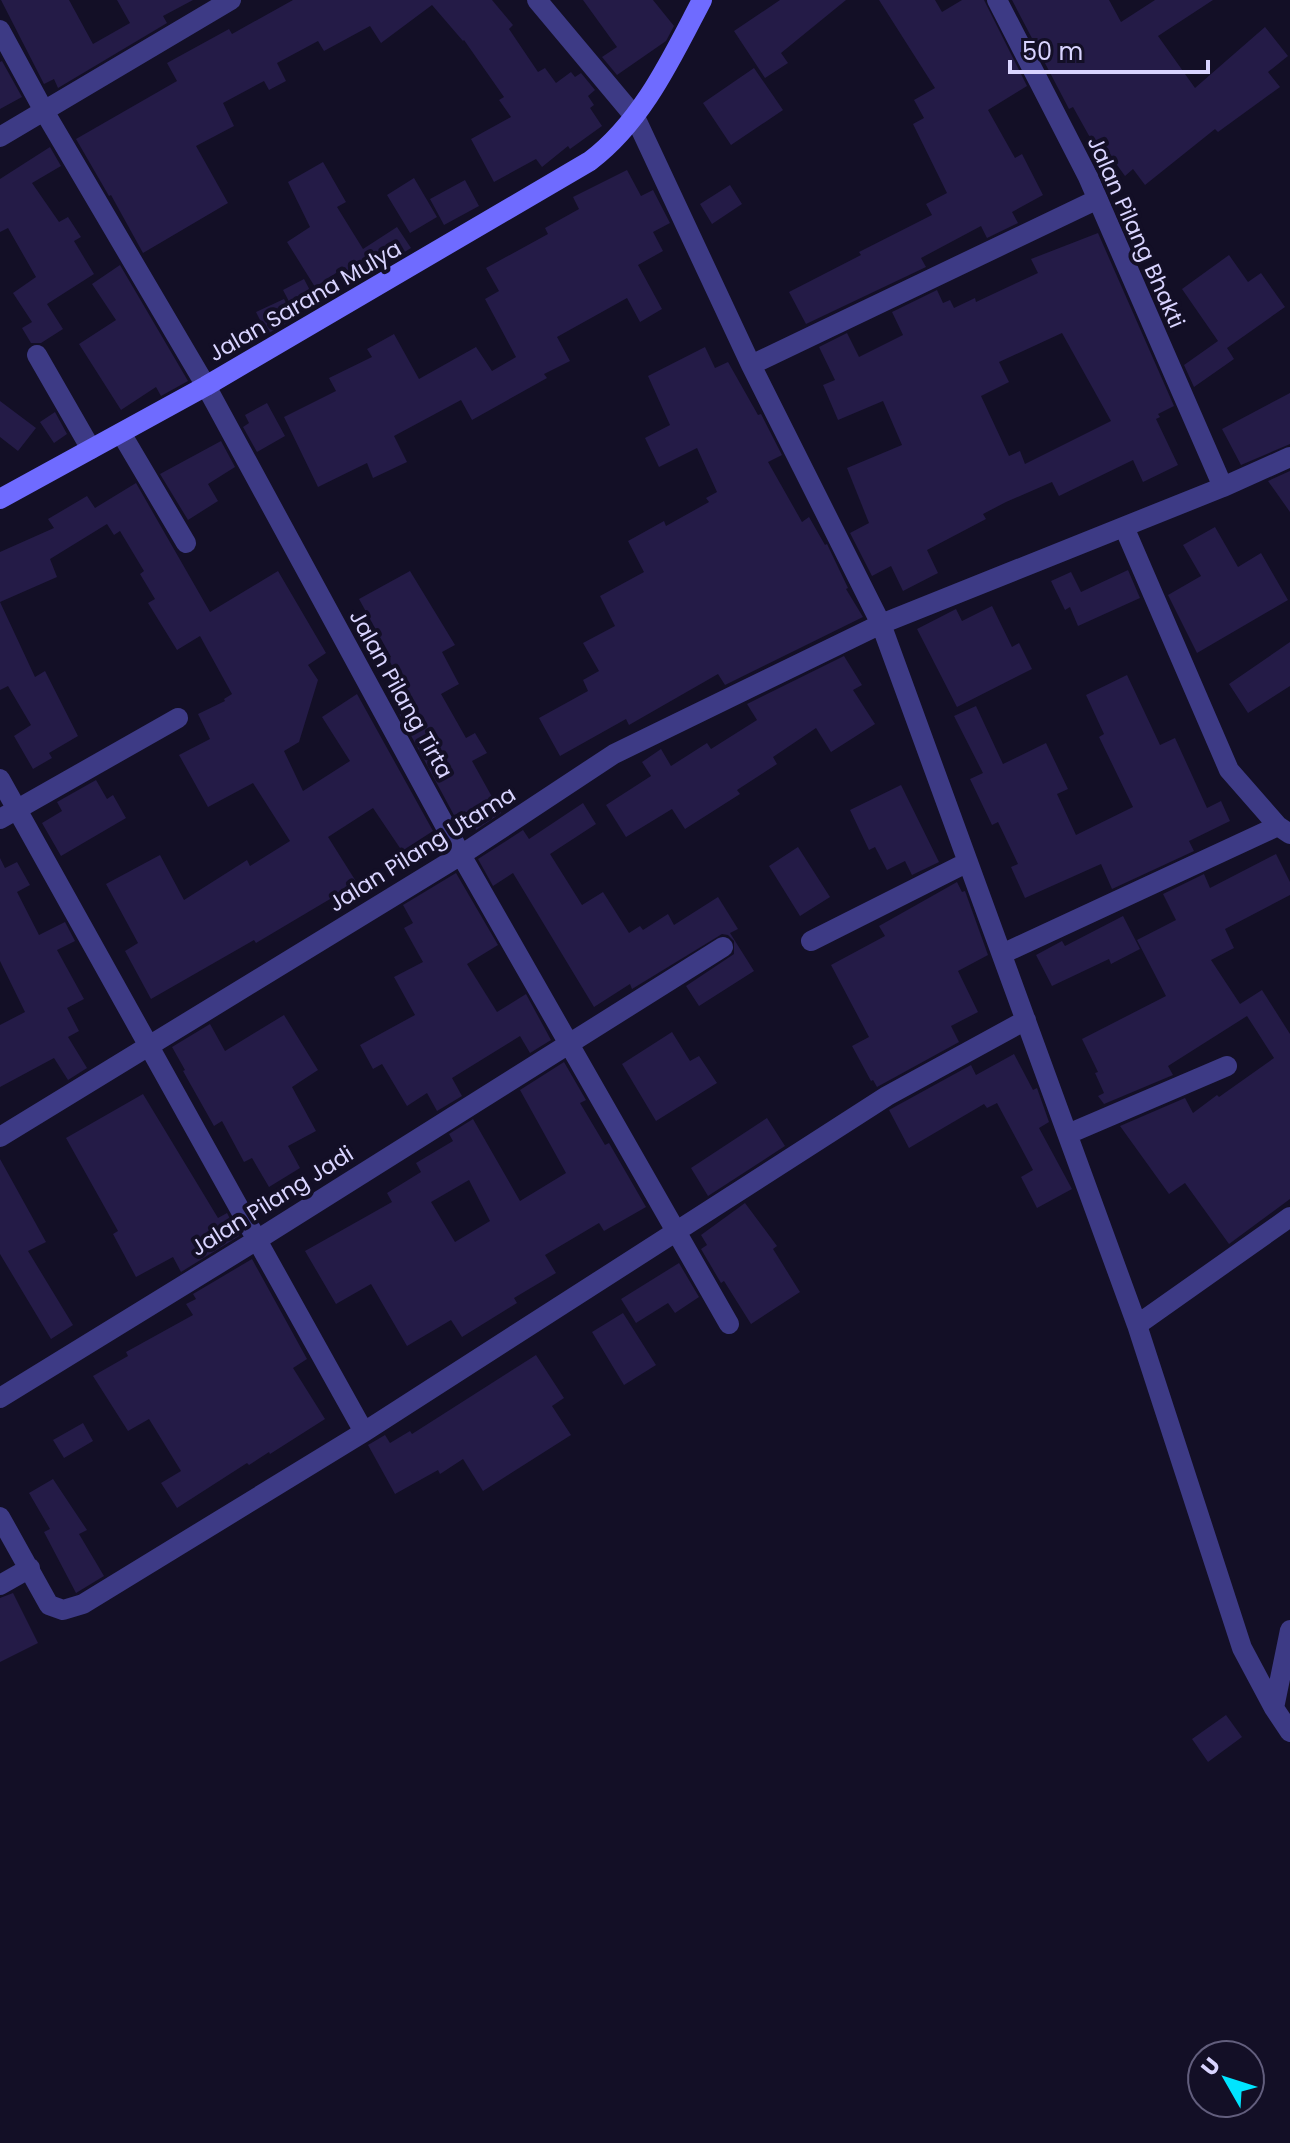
<svg xmlns="http://www.w3.org/2000/svg" width="1290" height="2143" font-family="Poppins,sans-serif">
  <style>
    .building { fill: #241b47; fill-rule: evenodd }
    .lines { fill: none; stroke-linecap: round; stroke-linejoin: round }
    .street { stroke: #3d3a85; stroke-width: 20 }
    .secondary { stroke: #6f6bff; stroke-width: 20 }
    .labels { text-anchor: middle; dominant-baseline: central; stroke-width: 8; stroke-linejoin: round; paint-order: stroke }
    .street-label { font-size: 22px; fill: #d9d4ff; stroke: #130f26 }
  </style>
  <rect width="100%" height="100%" fill="#130f26"/>
  <path class="building" d="M1,0H69L93,44L130,23L117,0H193L163,16L167,23L58,88L54,79L44,84Z
    M293,0H492L513,25L509,29L538,72L545,68L556,83L571,72L575,77L581,73L595,90L588,96L594,105L590,108L602,126L570,149L568,146L542,167L536,159L494,182L471,139L511,117L499,100L504,97L464,40L463,41L432,5L381,43L370,26L324,51L318,41L277,63L286,81L269,90L264,81L223,103L234,126L196,146L228,203L143,253L111,195L109,196L76,139L177,81L167,63L229,29L232,34Z
    M583,0H653L674,26L666,41L617,75L602,57L617,47Z
    M780,0H846L781,53L788,63L765,78L734,31Z
    M879,0H935L942,12L962,0H984L1027,86L988,110L1015,158L1022,154L1043,195L1012,212L1018,223L987,238L981,226L921,258L926,267L806,324L789,292L861,255L859,252L932,215L926,204L947,193L913,124L924,118L914,100L935,88Z
    M1012,0H1109L1121,22L1155,0H1213L1158,36L1195,88L1265,27L1288,56L1268,72L1280,87L1218,132L1215,129L1145,185L1133,169L1125,176L1104,147L1097,150L1073,107L1069,109Z
    M2,61L22,97L0,109V62Z
    M754,68L783,110L731,145L703,103Z
    M50,147L61,166L32,183L59,222L68,217L81,237L74,241L94,274L47,304L63,329L41,343H31L22,328L32,322L13,293L36,277L8,228L0,232V179Z
    M323,162L346,202L337,207L363,249L397,227L411,248L355,283L345,267L315,287L287,242L310,227L288,182Z
    M627,170L641,196L653,190L670,223L653,232L663,251L638,265L662,309L640,322L627,298L557,337L570,361L544,374L547,378L472,420L461,400L394,436L407,462L373,478L367,463L318,487L284,417L336,391L329,378L372,357L367,349L394,334L419,379L476,347L492,371L516,357L485,299L499,291L486,268L548,234L545,228L579,209L573,197Z
    M414,178L437,217L410,233L387,195Z
    M465,180L479,206L444,225L430,199Z
    M730,185L742,204L712,224L700,204Z
    M1098,233L1174,406L1158,414L1160,417L1156,419L1178,465L1143,482L1133,460L1059,496L1052,482L1006,502L983,514L986,519L927,550L938,573L903,591L891,566L872,576L850,533L869,523L847,468L902,445L883,401L838,420L823,385L835,380L819,347L847,333L859,357L903,335L892,312L937,290L943,303L950,300L954,308L975,298L976,302L1038,273L1031,259ZM1062,333L1111,421L1025,464L1020,451L1009,456L981,396L1009,382L999,362Z
    M1229,255L1248,282L1261,273L1285,307L1227,348L1234,359L1194,387L1184,365L1218,341L1182,289Z
    M120,265L188,381L161,396L156,387L121,410L79,344L116,320L92,284Z
    M304,279L316,302L295,313L283,290Z
    M284,299L294,319L267,334L256,312Z
    M705,347L715,368L728,362L758,415L761,414L782,455L768,462L802,522L809,517L825,545L827,544L848,588L846,589L863,617L725,685L718,674L629,725L626,719L560,756L539,718L588,691L583,680L599,671L583,643L615,626L600,596L644,572L628,541L664,521L666,526L709,502L706,498L717,492L697,448L659,467L645,438L670,425L648,376Z
    M1290,393V444L1241,465L1222,429Z
    M0,401L36,428L18,451L0,437Z
    M267,403L285,436L257,452L243,427L249,423L245,415Z
    M55,412L67,434L54,443L40,422Z
    M221,441L235,467L208,484L218,501L188,520L160,474Z
    M1290,471V512L1268,481Z
    M136,483L210,612L278,571L326,653L308,665L318,680L299,742L284,751L303,791L350,761L322,717L357,694L433,831L402,851L373,808L328,837L357,883L256,943L254,940L151,999L125,951L138,943L106,884L160,855L184,900L247,860L250,866L290,841L253,783L208,807L179,755L210,739L198,714L225,701L224,699L232,694L200,636L177,650L148,603L155,599L140,574L144,571L120,531L114,535L107,524L50,559L57,577L0,602L35,677L45,671L78,736L49,753L52,758L33,769L14,736L31,725L8,686L0,690V552L54,528L48,519L87,496L95,508Z
    M1215,527L1238,567L1261,553L1288,600L1197,653L1168,595L1201,576L1183,545Z
    M1128,570L1140,598L1078,626L1070,607L1065,610L1051,581L1071,572L1081,592Z
    M410,571L455,645L442,652L459,684L441,694L466,738L475,733L487,753L472,761L501,813L476,830L465,811L455,817L387,691L401,683L388,658L391,657L359,599Z
    M992,606L1012,647L1019,643L1032,669L957,707L917,629L956,609L962,621Z
    M1290,642V686L1248,713L1229,684Z
    M844,656L862,685L853,690L875,724L831,752L816,728L773,757L777,764L737,790L740,794L685,829L672,809L626,837L606,805L651,776L642,762L661,749L671,766L707,743L711,749L757,720L747,704Z
    M1127,675L1160,745L1175,738L1207,808L1221,801L1230,821L1189,841L1194,851L1112,889L1101,864L1025,898L1011,867L1018,864L998,822L992,825L970,779L983,773L954,716L976,706L1003,764L1046,743L1068,789L1057,794L1076,835L1133,807L1099,737L1104,734L1086,695Z
    M96,780L107,799L113,795L126,818L61,856L42,823L62,811L57,802Z
    M901,785L939,862L912,875L905,861L887,870L875,847L869,850L850,810Z
    M583,803L596,824L550,854L582,905L603,892L629,933L640,926L643,930L668,914L674,925L718,897L738,929L730,933L754,971L699,1006L686,986L734,954V941L728,935L722,934L632,989L630,984L594,1007L513,873L493,886L478,859L523,830L529,839Z
    M798,847L830,897L800,916L769,866Z
    M1276,854L1290,882V895L1225,929L1234,948L1211,960L1240,1004L1262,990L1290,1034V1199L1229,1244L1185,1183L1169,1194L1120,1126L1185,1098L1193,1113L1217,1095L1219,1097L1274,1058L1247,1016L1168,1066L1173,1075L1104,1104L1098,1096L1104,1093L1095,1073L1098,1072L1082,1039L1166,996L1137,940L1176,920L1163,894L1204,874L1210,888Z
    M0,858L5,868L17,862L30,885L17,892L39,935L65,922L75,941L57,950L84,999L67,1008L79,1031L68,1037L87,1068L68,1080L54,1058L0,1087V1025L25,1012L0,961Z
    M456,873L498,945L467,964L497,1012L526,994L551,1040L530,1053L520,1036L452,1078L462,1096L437,1111L427,1093L407,1106L382,1064L373,1069L360,1045L415,1015L394,977L423,962L404,928L413,923L403,905Z
    M957,882L962,892L965,891L988,955L958,971L978,1012L951,1026L959,1042L877,1087L873,1080L871,1081L852,1046L869,1037L831,965L885,936L879,926Z
    M1123,916L1140,949L1111,964L1109,959L1052,986L1036,955L1062,941L1065,946Z
    M284,1015L318,1070L292,1087L316,1131L288,1146L300,1168L269,1187L252,1158L244,1162L222,1121L214,1126L183,1071L185,1070L172,1047L210,1024L225,1051Z
    M672,1032L690,1061L699,1056L717,1083L656,1121L622,1064Z
    M1014,1054L1033,1090L1037,1088L1049,1122L1039,1128L1072,1189L1037,1208L1021,1177L1033,1170L997,1103L987,1108L984,1104L909,1148L889,1110L971,1065L976,1075Z
    M564,1062L586,1100L580,1103L605,1145L609,1143L646,1207L604,1231L599,1223L545,1255L556,1273L514,1298L517,1303L462,1337L451,1320L407,1346L371,1284L336,1304L305,1251L392,1202L387,1193L421,1172L416,1163L453,1141L449,1134L473,1119L520,1201L566,1173L520,1090ZM469,1180L490,1221L455,1242L431,1202Z
    M143,1094L218,1218L227,1213L239,1236L181,1272L173,1257L136,1277L113,1234L118,1231L66,1138Z
    M767,1118L785,1146L708,1196L691,1168Z
    M0,1159L46,1242L28,1251L73,1325L51,1339L0,1254Z
    M745,1203L777,1246L773,1249L800,1292L751,1324L724,1281L721,1283L701,1249L707,1245L701,1235Z
    M252,1259L307,1359L293,1368L325,1419L270,1454L269,1452L249,1465L247,1463L177,1508L161,1483L181,1471L149,1419L128,1431L93,1376L128,1356L126,1352L193,1315L186,1304L196,1299L193,1294Z
    M679,1263L699,1297L675,1313L668,1303L636,1323L621,1299Z
    M623,1313L656,1365L624,1385L592,1332Z
    M536,1355L564,1398L552,1406L571,1435L483,1491L463,1459L440,1474L438,1470L395,1494L368,1445L385,1435L390,1443L410,1431L412,1434Z
    M83,1423L93,1441L64,1458L53,1440Z
    M53,1479L87,1530L79,1534L104,1576L76,1593L44,1532L50,1529L29,1493Z
    M13,1593L38,1643L0,1662V1598Z
    M1226,1715L1242,1737L1208,1762L1192,1739Z"/>
  <g class="lines">
    <path class="street" d="M537,0L635,117L751,365L881,624L1137,1325L1242,1648L1274,1708L1290,1732
      M997,0L1088,177L1223,487
      M0,30L44,111L206,386L461,855L729,1324
      M0,137L231,0
      M37,355L91,449
      M751,365L1098,199
      M121,433L186,543
      M1124,527L1229,770L1278,826L1290,834
      M0,779L364,1432
      M0,819L178,718
      M811,941L968,862
      M1002,954L1278,826
      M1068,1134L1227,1066
      M0,1137L461,855L614,754L881,624L1223,487L1290,457
      M1137,1325L1290,1217
      M0,1398L257,1240L723,947
      M0,1517L49,1605L63,1610L83,1604L364,1432L887,1096L1026,1020
      M0,1585L30,1568
      M1274,1708L1290,1630"/>
    <path class="secondary" d="M0,499L206,386L590,161C643,121 672,57 702,0"/>
  </g>
  <g class="labels">
    <g class="street-label">
      <text transform="translate(1136 232) rotate(66)">Jalan Pilang Bhakti</text>
      <text transform="translate(305 301) rotate(-30)">Jalan Sarana Mulya</text>
      <text transform="translate(401 694) rotate(61)">Jalan Pilang Tirta</text>
      <text transform="translate(422 849) rotate(-32)">Jalan Pilang Utama</text>
      <text transform="translate(272 1201) rotate(-32)">Jalan Pilang Jadi</text>
    </g>
  </g>
  <g transform="translate(1226 2079) rotate(309)"><circle r="38" fill="#130f26" stroke="#625e7d" stroke-width="2"/>
  <path d="M0-6L14 30L0 20L-14 30Z" fill="#00e5ff"/>
  <text y="-12" font-size="22" font-weight="bold" text-anchor="middle" fill="#d9d4ff">U</text>
  </g>
  <path d="M1010 60v12h198v-12" fill="none" stroke="#d9d4ff" stroke-width="4"/>
  <text x="1022" y="60" font-size="24" fill="#d9d4ff" stroke="#130f26" stroke-width="6" paint-order="stroke">50 m</text>
</svg>
